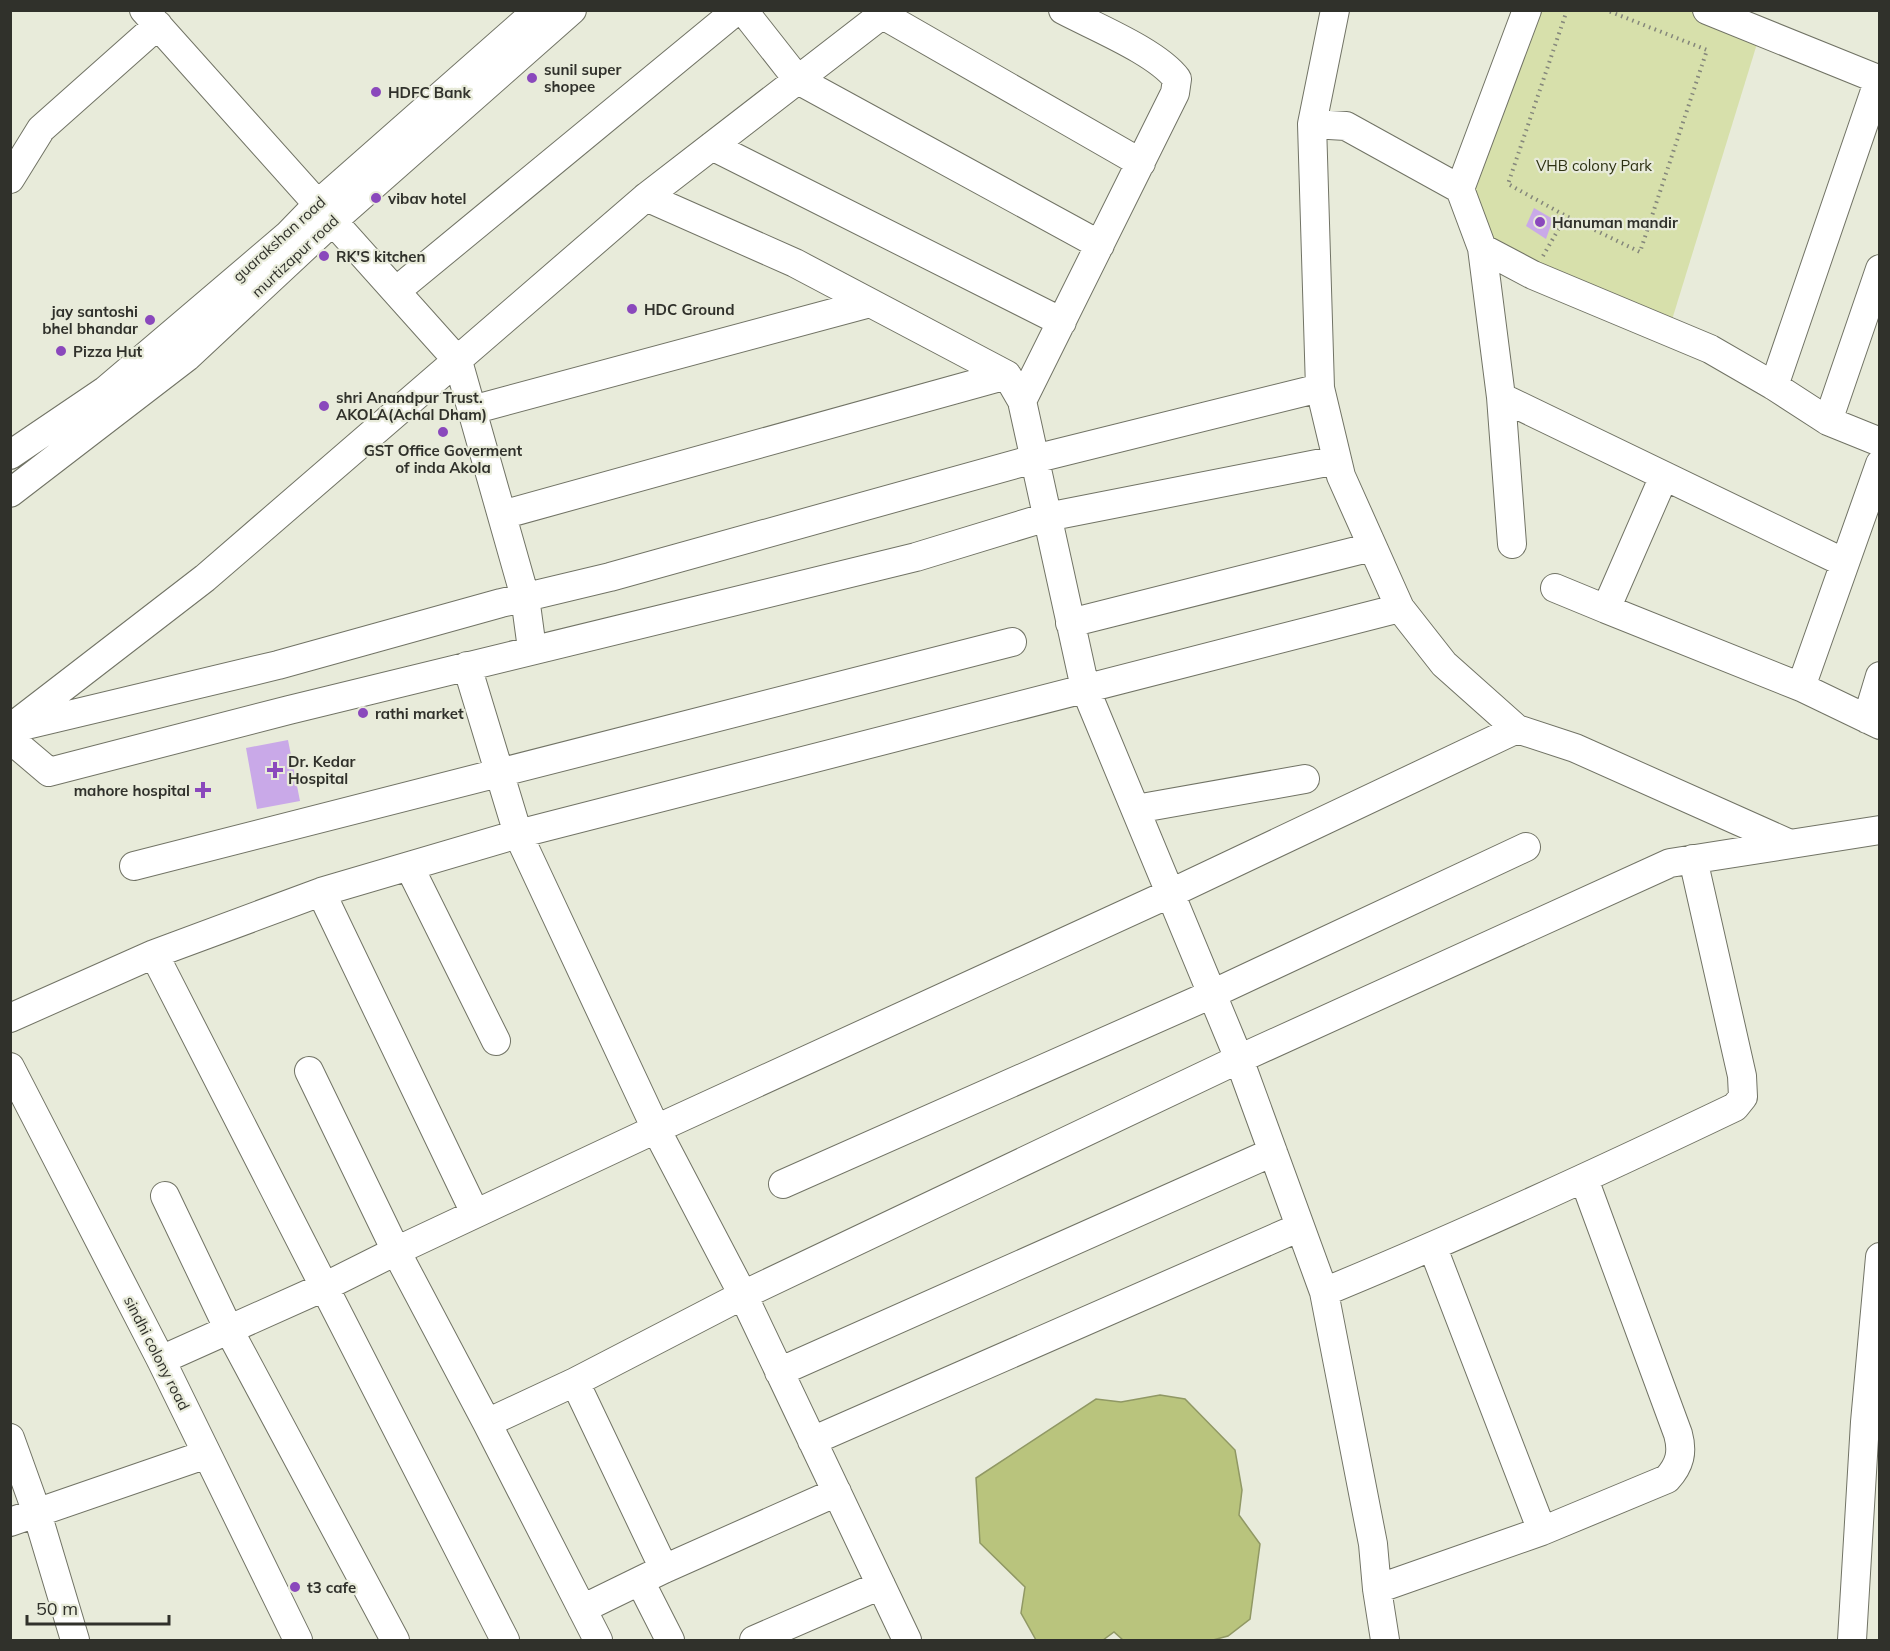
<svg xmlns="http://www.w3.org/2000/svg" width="1890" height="1651" font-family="Mulish,sans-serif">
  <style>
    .green { fill: #d7e0ab }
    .water { fill: #b9c47d; stroke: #909864; stroke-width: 1.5 }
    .building { fill: #c9a9e8 }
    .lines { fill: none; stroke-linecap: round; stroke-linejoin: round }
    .minor-casing { stroke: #717365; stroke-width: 30 }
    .path { stroke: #84867b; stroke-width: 4; stroke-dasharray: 1.5 4.5; stroke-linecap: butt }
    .minor { stroke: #fff; stroke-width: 28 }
    .poi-dot { fill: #8a48bc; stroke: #e8ebda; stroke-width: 2 }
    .labels { text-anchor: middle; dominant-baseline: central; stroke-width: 4.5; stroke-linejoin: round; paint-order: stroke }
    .poi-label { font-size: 15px; font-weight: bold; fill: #30312b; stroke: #e8ebda; text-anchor: start }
    .park-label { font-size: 15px; fill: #2d3112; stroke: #e8ebda }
    .street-label { font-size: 15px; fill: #30312b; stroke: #e8ebda }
  </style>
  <rect width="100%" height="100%" fill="#e8ebda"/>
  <path class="green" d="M1519,11H1699L1760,34L1671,323L1498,257L1465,174Z"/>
  <path class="water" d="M1160,1395L1185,1399L1235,1450L1242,1490L1239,1515L1260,1544L1250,1619L1228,1636L1213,1640H1123L1114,1632L1103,1640H1036L1021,1613L1025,1587L980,1543L976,1478L1096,1399L1121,1402Z"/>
  <path class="building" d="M1534,208L1553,219L1546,239L1526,226Z
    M288,740L300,801L257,809L246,748Z"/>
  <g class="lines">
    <g class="minor-casing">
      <path id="minor" d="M144,10L458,361L525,597L532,649
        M743,10L798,80L1100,245
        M1335,10L1312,124L1320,388L1341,476L1400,608L1444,664L1517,729L1575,748L1790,844
        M1707,10L1880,80
        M883,15L1141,163
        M1312,124L1346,126L1460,189L1482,248L1533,275L1710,349L1774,386L1828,421L1880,442
        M712,146L1062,322
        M10,179L41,129L158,25
        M1460,189L1527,10
        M646,197L795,263L1007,375L1022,401L1085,688L1239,1059L1324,1292L1373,1544L1377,1589L1385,1640
        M1482,248L1501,397L1512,544
        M396,291L737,10
        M1774,386L1879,79
        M1501,397L1845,563
        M1022,401L1175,93L1177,79C1157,52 1095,27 1063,10
        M472,410L870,303
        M1828,421L1880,269
        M10,455L106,390L288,235L319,203L538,10
        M1664,476L1606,609L1801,687L1880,725
        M10,493L187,357L334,220L572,10
        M502,515L1007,375
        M1555,588L1606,609
        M1070,623L1372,547
        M467,666L518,834L656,1129L743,1295L907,1640
        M1801,687L1880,464
        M1867,719L1880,676
        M17,723L205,578L646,197L888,10
        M10,729L278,665L501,603L610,577L1034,459L1320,388
        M10,739L49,772L289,710L916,557L1047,517L1337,460
        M1136,809L1305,779
        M134,866L1012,642
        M409,866L496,1041
        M321,892L475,1213
        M154,954L505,1640
        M10,1018L154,954L321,892L518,834L1400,608
        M10,1067L161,1360L298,1640
        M309,1071L396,1251L487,1423L598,1640
        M783,1184L1212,994L1526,847
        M165,1196L229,1330L395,1640
        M1433,1248L1542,1531
        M1324,1292C1463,1235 1599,1172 1735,1107L1743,1097L1742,1076L1693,859
        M161,1360L324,1287L396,1251L656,1129L1171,893L1517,729
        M779,1372L1273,1152
        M575,1382L664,1569
        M487,1423L575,1382L743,1295L1239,1059L1670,863L1880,830
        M10,1438L37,1513L75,1640
        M812,1441L1300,1227
        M10,1522L207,1454
        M640,1581L670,1640
        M1377,1589L1542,1531L1667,1479C1680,1465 1683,1452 1678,1434L1584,1179
        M582,1609L664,1569L837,1492
        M754,1640L881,1585
        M1852,1640L1865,1422L1880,1257"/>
    </g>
    <path class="path" d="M1567,10L1508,184L1566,216L1640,252L1707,50L1606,10
      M1543,256L1566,216"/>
    <use href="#minor" class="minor"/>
  </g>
  <g class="poi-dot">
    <circle cx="532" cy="78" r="6"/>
    <circle cx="376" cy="92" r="6"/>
    <circle cx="376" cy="198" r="6"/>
    <circle cx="1540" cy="222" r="6"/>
    <circle cx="324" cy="256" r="6"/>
    <circle cx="632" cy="309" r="6"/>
    <circle cx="150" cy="320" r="6"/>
    <circle cx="61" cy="351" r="6"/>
    <circle cx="324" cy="406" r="6"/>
    <circle cx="443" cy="432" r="6"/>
    <circle cx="363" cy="713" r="6"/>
    <path d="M272 761h6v6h6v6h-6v6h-6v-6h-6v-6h6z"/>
    <path d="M200 781h6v6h6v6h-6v6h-6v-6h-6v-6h6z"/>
    <circle cx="295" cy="1587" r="6"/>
  </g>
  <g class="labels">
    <g class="poi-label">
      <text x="544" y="69">sunil super<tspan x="544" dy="17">shopee</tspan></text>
      <text x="388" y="92">HDFC Bank</text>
      <text x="388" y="198">vibav hotel</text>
      <text x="1552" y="222">Hanuman mandir</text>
      <text x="336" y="256">RK'S kitchen</text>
      <text x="644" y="309">HDC Ground</text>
      <text x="138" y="311" text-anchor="end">jay santoshi<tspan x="138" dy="17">bhel bhandar</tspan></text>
      <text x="73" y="351">Pizza Hut</text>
      <text x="336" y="397">shri Anandpur Trust.<tspan x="336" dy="17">AKOLA(Achal Dham)</tspan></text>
      <text x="443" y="450" text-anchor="middle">GST Office Goverment<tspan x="443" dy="17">of inda Akola</tspan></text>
      <text x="375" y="713">rathi market</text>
      <text x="288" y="761">Dr. Kedar<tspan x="288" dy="17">Hospital</tspan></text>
      <text x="190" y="790" text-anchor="end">mahore hospital</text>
      <text x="307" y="1587">t3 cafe</text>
    </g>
    <g class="park-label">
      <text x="1594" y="165">VHB colony Park</text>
    </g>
    <g class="street-label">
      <text transform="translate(279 239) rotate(-42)">guarakshan road</text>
      <text transform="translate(295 256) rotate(-43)">murtizapur road</text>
      <text transform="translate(157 1353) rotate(63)">sindhi colony road</text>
    </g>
  </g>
  <rect width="1890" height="1651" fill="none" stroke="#30312b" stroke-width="24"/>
  <path d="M27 1615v9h142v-9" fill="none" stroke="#30312b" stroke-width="3"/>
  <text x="36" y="1615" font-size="18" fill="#30312b" stroke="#e8ebda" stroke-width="4.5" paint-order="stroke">50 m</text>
</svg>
